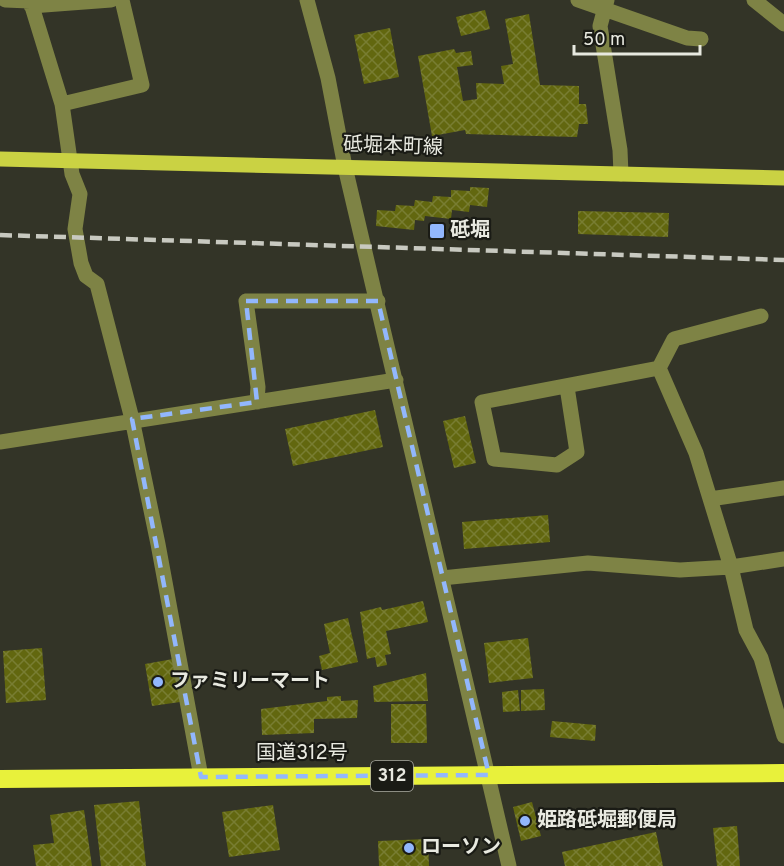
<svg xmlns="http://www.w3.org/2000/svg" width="784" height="866" font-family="Overpass,'Noto Sans JP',sans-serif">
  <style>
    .building { fill: url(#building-cross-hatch) }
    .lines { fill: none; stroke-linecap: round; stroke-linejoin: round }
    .minor { stroke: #7e8345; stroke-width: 15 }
    .major { stroke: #cad243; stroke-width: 15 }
    .highway { stroke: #e8f13b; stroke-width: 18 }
    .rail { stroke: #c8c9c0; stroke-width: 4.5; stroke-dasharray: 12 6; stroke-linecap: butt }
    .marked { fill: none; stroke: #92b7fd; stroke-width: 4.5; stroke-dasharray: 12 8; stroke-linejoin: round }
    .poi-dot { fill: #92b7fd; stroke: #1a1b15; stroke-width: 2 }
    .labels { text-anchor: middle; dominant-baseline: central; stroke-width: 4.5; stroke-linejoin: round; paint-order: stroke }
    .shield { fill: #1a1b15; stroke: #aaaba3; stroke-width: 1.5 }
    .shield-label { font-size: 18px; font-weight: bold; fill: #e8e9e0 }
    .street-label { font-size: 20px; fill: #e8e9e0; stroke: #1a1b15 }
    .poi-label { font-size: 20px; font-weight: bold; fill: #e8e9e0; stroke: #1a1b15; text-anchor: start }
  </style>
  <defs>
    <pattern id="building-cross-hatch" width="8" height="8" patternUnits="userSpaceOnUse" patternTransform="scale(1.5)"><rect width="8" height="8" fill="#62670f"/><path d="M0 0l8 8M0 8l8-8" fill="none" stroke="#787d32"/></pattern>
  </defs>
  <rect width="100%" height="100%" fill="#333427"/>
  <path class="building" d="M485,10L490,29L461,36L456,17Z
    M529,14L540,85L579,86V104H586L588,124H579L577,137L466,134L465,130L432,136L418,56L454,49L456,53L471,51L473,65L457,67L463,101L477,99L476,83L504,84L501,66L513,64L505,19Z
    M390,28L399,77L364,84L354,35Z
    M470,187L489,188L487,207L470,205L469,212L452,210L451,219L425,216L424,221L415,220L414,230L376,226L377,210L395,211L396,205L414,206L415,200L432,202L433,196L451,197V190L470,191Z
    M578,211L669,213L668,237L578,234Z
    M375,410L383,447L293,466L285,429Z
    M465,416L476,463L454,468L443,421Z
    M548,515L550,542L464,549L462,522Z
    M423,601L428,622L386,631L391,654L385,655L387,665L377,667L375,657L367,659L360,612L381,607L382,610Z
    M348,618L358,662L322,670L319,656L330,653L324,624Z
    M528,638L533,678L489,683L484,643Z
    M42,648L46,700L6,703L3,651Z
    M173,659L180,702L152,706L145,664Z
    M426,673L428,701L374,702L373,686Z
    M544,689L545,710L521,711V690Z
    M518,690L520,711L503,712L502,692Z
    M341,696V701L358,700L357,718L314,719V733L262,735L261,709L327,701V697Z
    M391,704H426L427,743H391Z
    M552,721L596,725L595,741L550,737Z
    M139,801L146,866H101L94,805Z
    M532,802L541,836L521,841L513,807Z
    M273,805L280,850L229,857L222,812Z
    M84,810L92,866H36L33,845L54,843L50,815Z
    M737,826L740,866H717L713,828Z
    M656,832L663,866H565L562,852Z
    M428,839L429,866H379L378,841Z"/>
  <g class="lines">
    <path class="minor" d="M5,0L30,1
      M30,0L62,104L72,174L80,194L75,229L81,263L86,276L97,284L132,419L158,544L201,777
      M307,0L328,78L345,167L509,866
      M578,0L687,38L701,39
      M607,0L600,26L620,150L621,174
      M754,0L784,24
      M31,6L111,0
      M62,104L142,85L122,0
      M659,368L696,453L731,567L746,630L761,658L784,736
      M567,387L577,452L557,465L494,459L482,402L659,368L674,339L761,316
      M257,402L258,387L246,301H378
      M0,442L396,380
      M710,499L784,488
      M442,578L588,563L680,570L731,567L784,559"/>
    <path class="major" d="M0,159L784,178"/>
    <path class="highway" d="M0,779L784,773"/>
    <path class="rail" d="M0,235L784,260"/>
  </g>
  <path class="marked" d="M246,301H378L489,775L201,777L132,419L257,402Z"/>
  <g class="poi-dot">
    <rect x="429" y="223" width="16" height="16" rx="3"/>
    <circle cx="158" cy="682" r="6"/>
    <circle cx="525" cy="821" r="6"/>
    <circle cx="409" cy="848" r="6"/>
  </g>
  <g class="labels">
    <rect class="shield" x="371" y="761" width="42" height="30" rx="4.5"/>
    <g class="shield-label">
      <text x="392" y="776">312</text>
    </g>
    <g class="street-label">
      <text transform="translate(393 147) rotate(2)">砥堀本町線</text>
      <text x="302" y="754">国道312号</text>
    </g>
    <g class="poi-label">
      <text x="450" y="231">砥堀</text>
      <text x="170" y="682">ファミリーマート</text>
      <text x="537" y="821">姫路砥堀郵便局</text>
      <text x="421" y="848">ローソン</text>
    </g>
  </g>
  <path d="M574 45v9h126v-9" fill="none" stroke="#e8e9e0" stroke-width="3"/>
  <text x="583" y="45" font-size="18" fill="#e8e9e0" stroke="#1a1b15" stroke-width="4.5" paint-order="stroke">50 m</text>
</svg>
